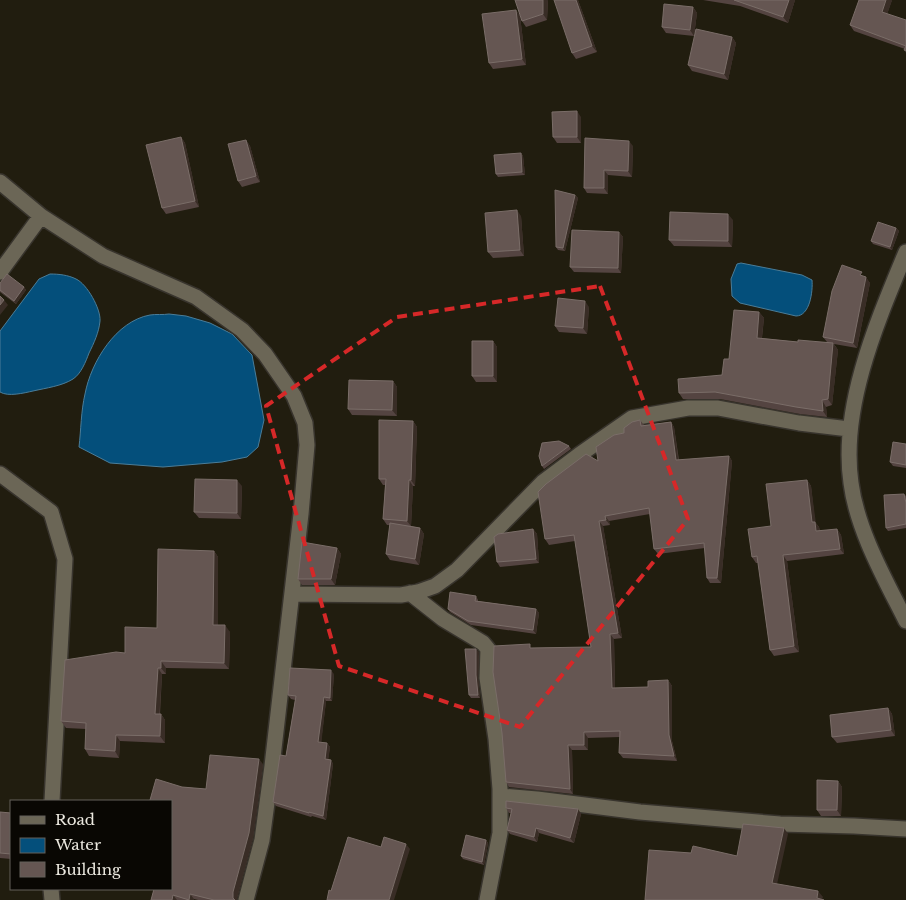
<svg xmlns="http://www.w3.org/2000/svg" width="906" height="900" font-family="'Libre Baskerville',serif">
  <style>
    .water { fill: #044f7b; stroke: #4a7d99 }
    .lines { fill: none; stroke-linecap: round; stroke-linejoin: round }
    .minor-casing { stroke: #38342d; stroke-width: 18 }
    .minor { stroke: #6b6656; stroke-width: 15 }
    .wall { fill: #544441 }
    .shaded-wall { fill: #392d26 }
    .building { fill: #655652; stroke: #7a6d68 }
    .marked { fill: none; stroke: #d62828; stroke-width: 4; stroke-dasharray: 10 6; stroke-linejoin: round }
  </style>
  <rect width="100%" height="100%" fill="#211d0f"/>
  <path class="water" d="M741,263L802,275L812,280C813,291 810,316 796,316L740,303L732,296L731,279L737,264Z
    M50,274C59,274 68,275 76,279C87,284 101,309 100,321C99,332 94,343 89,353C86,361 81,374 73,379C62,386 46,388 33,391C24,393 8,397 0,392V331L39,279Z
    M169,314L186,316L210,323L232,334L252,355L264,420L258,447L247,457L222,462L163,467L110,463L79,447C81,430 81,411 85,394C91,362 116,321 150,315C156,314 163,315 169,314Z"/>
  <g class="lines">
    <g class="minor-casing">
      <path id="minor" d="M0,182L41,216L103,256L196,297L242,330L265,354L294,396L305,423L307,445L301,514L272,766L262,840L246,900
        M906,252C877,322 840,407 851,483C857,530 885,579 906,621
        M0,272L41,216
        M0,474L51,512L65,559L52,801
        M410,593L443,619L483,643L488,649L487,678L496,739L500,789V833L487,900
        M292,594L401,595L418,592L435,586L457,570L543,482L579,455L632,418L688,408H718L799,423L849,429
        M500,796L537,799L640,812L780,824L854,826L906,829
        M51,889L52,900"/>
    </g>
    <use href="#minor" class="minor"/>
  </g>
  <path class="wall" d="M548,0L547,20L526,27L522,21Z
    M578,0L597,52L576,59L572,53Z
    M703,0H795L788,23L740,6Z
    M892,0L887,14L906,20V53L905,49L854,31L850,25Z
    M693,7L697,13L694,36L666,33L662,27Z
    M516,10L520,16L526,65L493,69L489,63Z
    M732,37L736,43L728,80L692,71L688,65Z
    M581,117V143H557L553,137Z
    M181,137L185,143L199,207L166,214L162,208Z
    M585,138L633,146L632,177L608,175V194L587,193L584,188Z
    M246,140L250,146L260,182L242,187L238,181Z
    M521,153L523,156L525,175L498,177L496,174Z
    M575,195L578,198L565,251L558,250L556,247Z
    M521,216L524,256L493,258L488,252Z
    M733,220L732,247L674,246L669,240Z
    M896,228L899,231L892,250L873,244L871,241Z
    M619,232L623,237L621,273L574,272L570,267Z
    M865,277L870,283L857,348L834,344L838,350L832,405L826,407L827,417L800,414L720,399H683L679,393L722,375L729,359L759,312L764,318L762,338L798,342H827L823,337Z
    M0,283L24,287L26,290L16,304L0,292Z
    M589,307L587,334L559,332L555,326Z
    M493,341L497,347V382H476L472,376Z
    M393,381L397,387V416L352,415L348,409Z
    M640,420L644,425L671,422L674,427L679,460L729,456L732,461L721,583H710L707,578L705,548L658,554L654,549L650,514L609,521L610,525L603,526L622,638L614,639L615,688L648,687L668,680L672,686V741L677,761L623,758L619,753L620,737L588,738V750H572L573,794L509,787L506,782L534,648L591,647L575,541L549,545L545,539L598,461L624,433Z
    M413,421L417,427L415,486H413L411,526L420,528L424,534L419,565L390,560L386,554L390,525H387L383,519L385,485H383L379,479Z
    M906,444V468L893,466L890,462Z
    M569,446L571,449L544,469L542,466Z
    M807,480L811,486L815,522L819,527L820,531L837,529L841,535L844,554L787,561L799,652L774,656L770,650L758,563H756L752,557L771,526Z
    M242,486L241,519L199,518L194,512Z
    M904,494L906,496V528L888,531L886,528Z
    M533,529L537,534L539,563L500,567L497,562Z
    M337,548L341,554L335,585H302L298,579Z
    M214,551L218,557V625L230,632L229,669L166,668V674H162L160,714H161L165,720V743L120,741L119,758L89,756L85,749L86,729L66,728L61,721L125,653L157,628Z
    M476,596L478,600V601L536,609L539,613L536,634L471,625L450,612L448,609Z
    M479,652L478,678L480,698H471L469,695Z
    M334,674L332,701H326L321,742L327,743L330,747L328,759L331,760L333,764L326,820L312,816L311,817L276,806L273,802L286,756L295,700L291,699L288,695Z
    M888,708L892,714L895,736L837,743L832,737Z
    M263,764L253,838L237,898V900H198L194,899V900H151L154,889H153H171V801H151L150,800L182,787L206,789Z
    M838,781L842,787L841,816H821L817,810Z
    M506,808L578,809L581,814L574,843L539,833L537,842L510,834L507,830L511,813H509Z
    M0,812L11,813V859L0,858Z
    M486,840L488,843L484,865L463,859L461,856Z"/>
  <path class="shaded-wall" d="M543,0H548L547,20L543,14Z
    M576,0H578L597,52L592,46Z
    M789,0H795L788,23L783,17Z
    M886,0H892L886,18L882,12Z
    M693,7L697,13L694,36L690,30Z
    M516,10L520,16L526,65L522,59Z
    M732,37L736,43L728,80L724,74Z
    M577,111L581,117V143L577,137Z
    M181,137L185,143L199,207L195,201Z
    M246,140L250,146L260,182L256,176Z
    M629,141L633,146L632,177L628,171Z
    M521,153L523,156L525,175L522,172Z
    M604,170L608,175V194L604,188Z
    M575,195L578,198L565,251L563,248Z
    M517,210L521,216L524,256L520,250Z
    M728,214L733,220L732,247L728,241Z
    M896,228L899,231L892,250L890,247Z
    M619,232L623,237L621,273L618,268Z
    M866,277L870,283L857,348L853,343Z
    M24,287L26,290L16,304L14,301Z
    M4,300L8,305L0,315V305Z
    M585,301L589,307L587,334L583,328Z
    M759,312L764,318L761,344L757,338Z
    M493,341L497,347V382L493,376Z
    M833,343L838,350L832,405L828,399Z
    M393,381L397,387V416L392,410Z
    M822,400L826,407L827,417L823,411Z
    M413,421L417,427L415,486L411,480Z
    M671,422L674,427L679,465L676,460Z
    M729,456L732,461L721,583L717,578Z
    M237,480L242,486L241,519L237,513Z
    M409,480L413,486L411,526L407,521Z
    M807,480L811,486L816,524L815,522L819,527L821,537L816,531L812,522Z
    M605,516L609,521L610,525L606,520Z
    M599,521L603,526L622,638L618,633Z
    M420,528L424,534L419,565L415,559Z
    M533,529L537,534L539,563L536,559Z
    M837,529L841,535L844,554L840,549Z
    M337,548L341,554L335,585L331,579Z
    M214,551L218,557V631L213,625Z
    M783,555L787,561L799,652L794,646Z
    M536,609L539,613L536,634L533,630Z
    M225,625L230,632L229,669L224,663Z
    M610,634L614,639L615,693L612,688Z
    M476,649L479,652L478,678L480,698L478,695L476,675Z
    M161,661L166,668V674L161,668Z
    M158,668L162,674L159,720L155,714Z
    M331,670L334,674L332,701L330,698Z
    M668,680L672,686V741L677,761L674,756L669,735Z
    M324,697L326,701L321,746L318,742Z
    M888,708L892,714L895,736L891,730Z
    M161,714L165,720V743L160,736Z
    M584,732L588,738V750L584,745Z
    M116,735L120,741L119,758L115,751Z
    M327,743L330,747L328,763L325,759Z
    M568,745L572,750L573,794L570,789Z
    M259,759L263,764L253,838L237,898V900H235L233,898V892Z
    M331,760L333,764L326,820L323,816Z
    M838,781L842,787L841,816L837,810Z
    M578,809L581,814L574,843L570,838Z
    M536,828L539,833L537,842L534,837Z
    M784,828L788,834L776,889L772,883Z
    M486,840L488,843L484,865L482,862Z
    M406,844L410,849L394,900H389Z
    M818,891L823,897L822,900L817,898Z
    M190,894L194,899V900H189Z
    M173,895L177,900H172Z"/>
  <path class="building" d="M515,0H543V14L522,21Z
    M554,0H576L592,46L572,53Z
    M734,0H789L783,17Z
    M859,0H886L882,12L906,20V51L904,50L906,46L850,25Z
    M664,4L693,7L690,30L662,27Z
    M516,10L522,59L489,63L482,14Z
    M696,29L732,37L724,74L688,65Z
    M577,111V137H553L552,112Z
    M181,137L195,201L162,208L146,145Z
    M585,138L629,141L628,171L604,170V188H584Z
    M246,140L256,176L238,181L228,144Z
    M521,153L522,172L496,174L494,155Z
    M555,190L575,195L563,248L556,247Z
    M517,210L520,250L488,252L485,213Z
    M670,212L728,214V241L669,240Z
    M878,222L896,228L890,247L871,241Z
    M572,230L619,232L618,268L570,267Z
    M842,265L862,272L860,275L866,277L853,343L823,337L832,291Z
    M7,274L24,287L14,301L0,290V283Z
    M0,296L4,300L0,305Z
    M558,298L585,301L583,328L555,326Z
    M734,310L759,312L757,338L798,342V340L833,343L828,399L822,400L823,411L796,407L715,392L679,393L678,379L722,375L724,359H729Z
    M472,341H493V376H472Z
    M349,380L393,381L392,410L348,409Z
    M379,420L413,421L411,480H409L407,521L383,519L386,479H379Z
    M640,420L641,426L671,422L676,460L729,456L717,578H707L704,543L654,549L649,508L605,516L606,520L599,521L618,633L610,634L612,688L648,687V681L668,680L669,735L674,756L619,753L620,731L584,732V745H568L570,789L506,782L502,733L493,672L494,646L530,644V648L591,647L574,535L545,539L538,492L546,484L586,454L598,461L596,447L614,435L624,433V428L632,422Z
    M559,441L569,446L542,466L539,456L542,443Z
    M893,442L906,444V465L890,462Z
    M195,479L237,480V513L194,512Z
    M807,480L812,522H815L816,531L837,529L840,549L783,555L794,646L770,650L757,556L752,557L748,529L771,526L766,484Z
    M904,494L906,503V524L886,528L884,495Z
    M390,523L420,528L415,559L386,554Z
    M533,529L536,559L497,562L494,537L498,534Z
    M302,542L337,548L331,579H298Z
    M158,549L214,551L213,625H225L224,663L161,661V668H158L155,714H161L160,736L116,735L115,751L85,749L86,723L61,721L65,660L116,652L125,653V627L157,628Z
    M450,592L476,596L475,601L536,609L533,630L468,621L448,609Z
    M465,649H476V675L478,695H469Z
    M290,668L331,670L330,698L324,697L318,742L327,743L325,759L331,760L323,816L309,812V813L273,802L280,755L286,756L296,696L288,695Z
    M888,708L891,730L832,737L830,715Z
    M210,755L259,759L249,833L233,892V898L235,900H214L190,894L189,900L173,895L172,900H151L154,889H171V801H153L150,800L156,779L182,787L206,789Z
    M817,780L838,781L837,810H817Z
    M506,801L578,809L570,838L536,828L534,837L507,830L512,809L506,808Z
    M0,812L11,813V854L0,853Z
    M743,824L784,828L772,883L818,891L817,898L824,900H645L649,850L691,853L693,846L737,856Z
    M466,835L486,840L482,862L461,856Z
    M348,837L381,847L384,837L406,844L389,900H327L329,890L331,891Z"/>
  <path class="marked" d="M600,286L688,519L520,727L339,666L266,406L397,317Z"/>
  <rect x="10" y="800" width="162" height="90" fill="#090703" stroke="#64615b"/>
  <rect x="20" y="816" width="25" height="8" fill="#6b6656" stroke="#64615b"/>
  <text x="55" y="825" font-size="15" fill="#ece9e0">Road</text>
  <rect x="20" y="838" width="25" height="15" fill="#044f7b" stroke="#64615b"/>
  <text x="55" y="850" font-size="15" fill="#ece9e0">Water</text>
  <rect x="20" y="862" width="25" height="15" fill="#655652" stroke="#64615b"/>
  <text x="55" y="875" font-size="15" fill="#ece9e0">Building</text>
</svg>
